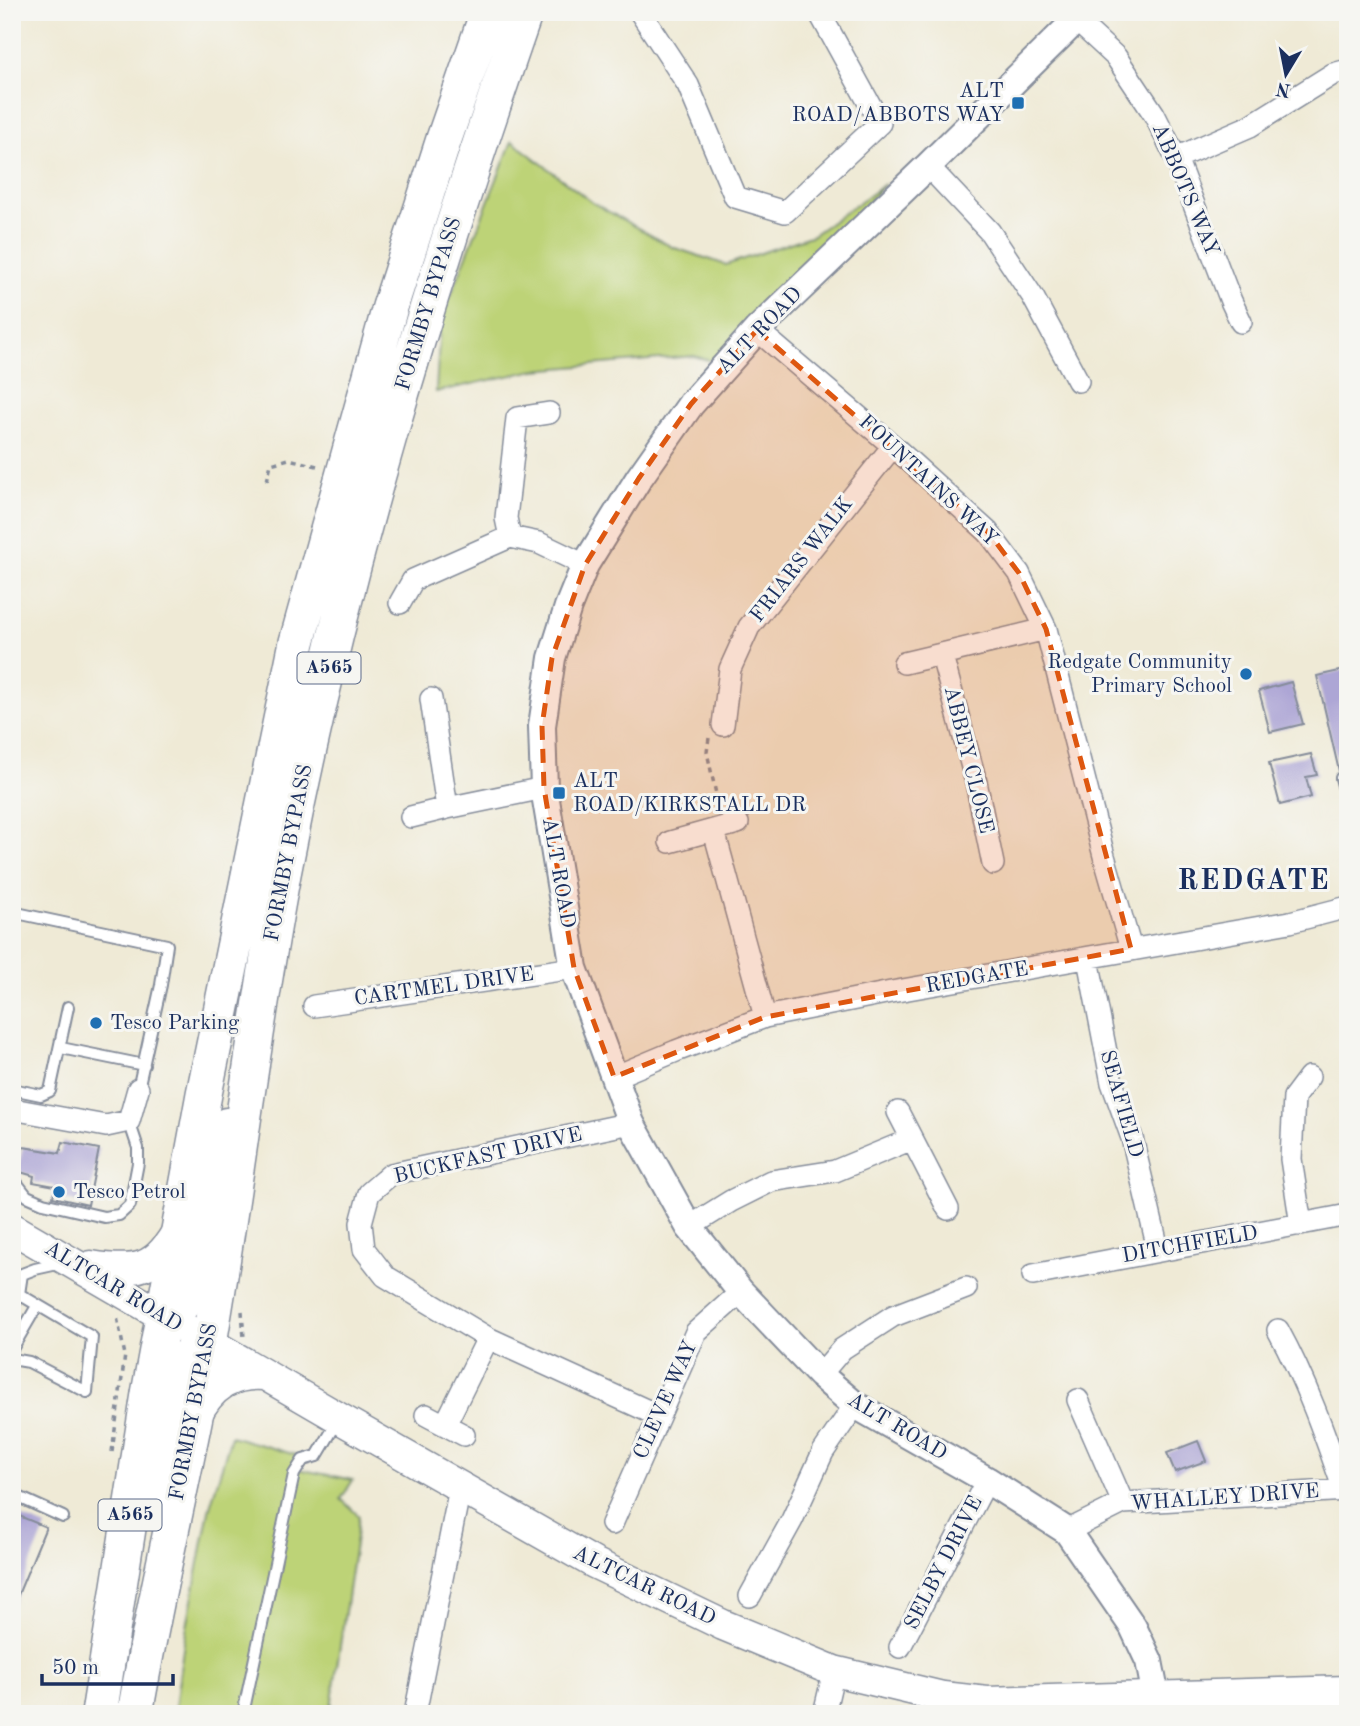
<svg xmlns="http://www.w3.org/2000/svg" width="1360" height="1726" font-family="'Old Standard TT',serif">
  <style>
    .green { fill: #bdd377; stroke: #6c816a; stroke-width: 2 }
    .building { fill: #ada6d5 }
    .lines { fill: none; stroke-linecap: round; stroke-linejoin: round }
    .service-casing { stroke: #858c9a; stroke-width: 14 }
    .minor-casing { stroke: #858c9a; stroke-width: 24 }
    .tertiary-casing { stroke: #858c9a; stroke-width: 30 }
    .secondary-casing { stroke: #858c9a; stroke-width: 33 }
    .trunk-casing { stroke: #858c9a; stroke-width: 38 }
    .path { stroke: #858c9a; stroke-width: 3.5; stroke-dasharray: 5 5; stroke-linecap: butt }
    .service { stroke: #fff; stroke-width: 10 }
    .minor { stroke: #fff; stroke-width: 21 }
    .tertiary { stroke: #fff; stroke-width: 26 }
    .secondary { stroke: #fff; stroke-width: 30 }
    .trunk { stroke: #fff; stroke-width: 35 }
    .marked { fill: #de5710; fill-opacity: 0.2; stroke: #de5710; stroke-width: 5; stroke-dasharray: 14 9; stroke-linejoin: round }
    .poi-dot { fill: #1f6fb2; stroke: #f6f6f2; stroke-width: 2.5 }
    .labels { text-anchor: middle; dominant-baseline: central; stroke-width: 6; stroke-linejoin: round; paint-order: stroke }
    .shield { fill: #f6f6f2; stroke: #5d6b8a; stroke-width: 2 }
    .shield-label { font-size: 19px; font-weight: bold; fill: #1b2f5e }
    .poi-label { font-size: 21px; fill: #1b2f5e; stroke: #f6f6f2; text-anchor: start }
    .street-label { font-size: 21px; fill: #1b2f5e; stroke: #f6f6f2 }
    .district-label { font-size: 28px; font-weight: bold; letter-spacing: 2px; fill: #1b2f5e; stroke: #f6f6f2 }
  </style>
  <rect width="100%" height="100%" fill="#f6f6f2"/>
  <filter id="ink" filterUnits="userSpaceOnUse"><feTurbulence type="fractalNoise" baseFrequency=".0143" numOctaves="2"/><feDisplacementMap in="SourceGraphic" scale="14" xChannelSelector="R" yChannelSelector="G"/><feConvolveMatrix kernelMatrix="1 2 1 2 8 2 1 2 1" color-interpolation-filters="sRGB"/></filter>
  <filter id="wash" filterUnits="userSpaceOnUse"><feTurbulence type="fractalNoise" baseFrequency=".00686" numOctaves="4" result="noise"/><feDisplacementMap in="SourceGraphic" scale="28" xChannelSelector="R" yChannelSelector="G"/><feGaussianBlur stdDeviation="1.57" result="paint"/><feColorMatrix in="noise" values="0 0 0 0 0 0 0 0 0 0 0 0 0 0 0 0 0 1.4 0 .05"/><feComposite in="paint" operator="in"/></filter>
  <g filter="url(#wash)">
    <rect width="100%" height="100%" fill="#efead6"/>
    <path class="green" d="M512,141L593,203L672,247L726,265L813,235L885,184L723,364L694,356L535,370L436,392L440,323Z
      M231,1436L296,1455L293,1468L353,1480L341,1499L359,1516L330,1714H174L184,1642L209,1510Z"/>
    <g id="blocks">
      <path class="building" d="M1348,669V774L1344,771H1339L1317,676Z
        M1291,682L1303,724L1270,732L1259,691Z
        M1311,754L1317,775L1306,777L1311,797L1280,805L1269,763Z
        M63,1142L99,1149L88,1205L53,1197L55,1186L33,1182L34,1176L17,1171L23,1147L60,1153Z
        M1198,1441L1206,1461L1175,1472L1167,1453Z
        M12,1513L46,1527L13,1607H12Z"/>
    </g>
  </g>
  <g filter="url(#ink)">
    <use href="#blocks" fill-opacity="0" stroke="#858c9a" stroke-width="2"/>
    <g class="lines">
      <g class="service-casing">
        <path id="service" d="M1341,778L1348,803
          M12,912L167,945L161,985L138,1089
          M61,1048L144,1065
          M12,1089L41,1095L50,1091L68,1007
          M12,1177L27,1196L43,1203L104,1217L119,1215L130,1205L138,1163V1148L129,1121
          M12,1349L37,1306
          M12,1359L29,1362L87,1392L92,1337L19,1294L22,1274L35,1269L62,1263
          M12,1494L63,1517
          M243,1714L294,1474L303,1460L317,1456L339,1419"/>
      </g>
      <g class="minor-casing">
        <path id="minor" d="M640,12L688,85L735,197L785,212L880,123L819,12
          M1076,20L1116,57L1154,114L1176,158L1231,301L1241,322
          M1176,158L1250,126L1333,74L1348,70
          M928,166L990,232L1033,297L1078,381
          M757,330L893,446L988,532L1019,573L1046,629L1104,856L1131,949
          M549,413L517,418L506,518L510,537L539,543L585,565
          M400,603L413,580L510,537
          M942,656L976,782L993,864
          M904,663L1046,629
          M431,699L447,808
          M723,725L730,669L749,627L893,446
          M411,817L447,808L544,788
          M714,831L765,1017
          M670,842L738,823
          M1088,959L1112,1083L1132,1138L1158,1249
          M314,1006L574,968
          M614,1077L676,1051L765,1017L891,992L1290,922L1348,907
          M12,1109L106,1126L129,1121L138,1089
          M898,1112L948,1209
          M631,1123L391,1174L369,1193L361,1223L364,1249L385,1276L488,1338L659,1416
          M1301,1225L1291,1159L1294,1097L1309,1077
          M689,1227L731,1201L771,1181L835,1171L912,1139
          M1033,1275L1348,1215
          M1278,1330C1306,1381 1325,1435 1344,1490
          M820,1375L842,1349L893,1316L966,1288
          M1078,1400L1123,1503
          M426,1415L464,1435
          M445,1425L488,1338
          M612,1524L696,1332L741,1292
          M1067,1531L1123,1503L1348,1490
          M750,1596L792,1520L823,1452L855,1405
          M900,1647L987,1480
          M415,1714L460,1488
          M824,1714L834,1671"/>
      </g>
      <g class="tertiary-casing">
        <path id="tertiary" d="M1081,12L1076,20L928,166L757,330L691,404L639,478L585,565L568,607L552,658L542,726L544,788L574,968L631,1123L689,1227L741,1292L820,1375L855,1405L987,1480L1067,1531L1133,1627L1149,1661L1156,1697"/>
      </g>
      <g class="secondary-casing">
        <path id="secondary" d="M12,1228L339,1418L594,1563L723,1625L834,1671L943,1697L987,1702L1348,1691
          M91,1266C135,1273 156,1271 179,1228
          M163,1316C181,1317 188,1301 194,1286L226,1123
          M196,1416C210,1387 232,1372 265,1375
          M148,1500L179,1364C186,1353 194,1342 209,1343"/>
      </g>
      <g class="trunk-casing">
        <path id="trunk" d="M99,1714L149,1394L204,1094L297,642L390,307L444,139L488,12
          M135,1714C156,1590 187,1467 209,1343C236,1187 253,1030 283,874C339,581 427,294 525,12"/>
      </g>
      <path class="path" d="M267,481L271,464L289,459L321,467
        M709,738L707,752L719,808
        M242,1311L244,1338
        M112,1452L125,1355L117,1317L119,1315"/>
      <use href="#service" class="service"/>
      <use href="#minor" class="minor"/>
      <use href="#tertiary" class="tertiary"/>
      <use href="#secondary" class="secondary"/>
      <use href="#trunk" class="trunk"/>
    </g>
  </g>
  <path class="marked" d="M757,330L988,532L1019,573L1046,629L1131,949L765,1017L614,1077L574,968L544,788L542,726L552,658L585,565L639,478L691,404Z"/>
  <g class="poi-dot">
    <rect x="1011" y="96" width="14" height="14" rx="3.5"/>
    <circle cx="1246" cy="674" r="7"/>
    <rect x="552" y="786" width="14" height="14" rx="3.5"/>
    <circle cx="96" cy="1023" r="7"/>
    <circle cx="59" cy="1192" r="7"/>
  </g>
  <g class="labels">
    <g class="shield">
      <rect x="297.5" y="652.5" width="63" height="31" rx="5"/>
      <rect x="98.5" y="1499.5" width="63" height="31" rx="5"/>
    </g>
    <g class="shield-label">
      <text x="329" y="668">A565</text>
      <text x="130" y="1515">A565</text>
    </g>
    <g class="poi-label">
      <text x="1004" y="91" text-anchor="end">ALT<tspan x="1004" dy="24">ROAD/ABBOTS WAY</tspan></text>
      <text x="1232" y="662" text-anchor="end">Redgate Community<tspan x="1232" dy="24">Primary School</tspan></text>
      <text x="573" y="781">ALT<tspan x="573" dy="24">ROAD/KIRKSTALL DR</tspan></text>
      <text x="110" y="1023">Tesco Parking</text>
      <text x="73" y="1192">Tesco Petrol</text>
    </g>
    <g class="street-label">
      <text transform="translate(1185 190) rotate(67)">ABBOTS WAY</text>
      <text transform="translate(429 304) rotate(-73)">FORMBY BYPASS</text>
      <text transform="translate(760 331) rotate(-46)">ALT ROAD</text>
      <text transform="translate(928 481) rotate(43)">FOUNTAINS WAY</text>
      <text transform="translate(802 560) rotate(-52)">FRIARS WALK</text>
      <text transform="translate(968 760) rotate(76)">ABBEY CLOSE</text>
      <text transform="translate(289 853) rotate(-79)">FORMBY BYPASS</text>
      <text transform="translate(558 873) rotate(80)">ALT ROAD</text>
      <text transform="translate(977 978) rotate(-10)">REDGATE</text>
      <text transform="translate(444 987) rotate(-8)">CARTMEL DRIVE</text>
      <text transform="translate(1121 1104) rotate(74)">SEAFIELD</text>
      <text transform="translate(488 1156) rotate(-13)">BUCKFAST DRIVE</text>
      <text transform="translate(1190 1245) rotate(-10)">DITCHFIELD</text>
      <text transform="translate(113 1287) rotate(31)">ALTCAR ROAD</text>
      <text transform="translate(666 1400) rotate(-66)">CLEVE WAY</text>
      <text transform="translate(194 1412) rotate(-79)">FORMBY BYPASS</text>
      <text transform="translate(897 1427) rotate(31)">ALT ROAD</text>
      <text transform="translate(1225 1498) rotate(-4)">WHALLEY DRIVE</text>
      <text transform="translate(944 1563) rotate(-63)">SELBY DRIVE</text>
      <text transform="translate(644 1586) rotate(26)">ALTCAR ROAD</text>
    </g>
    <g class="district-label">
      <text x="1254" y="882">REDGATE</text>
    </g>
  </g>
  <rect width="1360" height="1726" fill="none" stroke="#f6f6f2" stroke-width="42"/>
  <g transform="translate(1286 74) rotate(190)" stroke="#f6f6f2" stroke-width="5" paint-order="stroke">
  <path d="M0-5L12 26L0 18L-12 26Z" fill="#1b2f5e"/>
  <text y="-10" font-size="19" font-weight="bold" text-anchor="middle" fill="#1b2f5e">N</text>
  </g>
  <path d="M42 1674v10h131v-10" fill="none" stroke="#1b2f5e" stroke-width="3.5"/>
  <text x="52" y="1674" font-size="21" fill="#1b2f5e" stroke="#f6f6f2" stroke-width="5" paint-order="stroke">50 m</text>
</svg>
